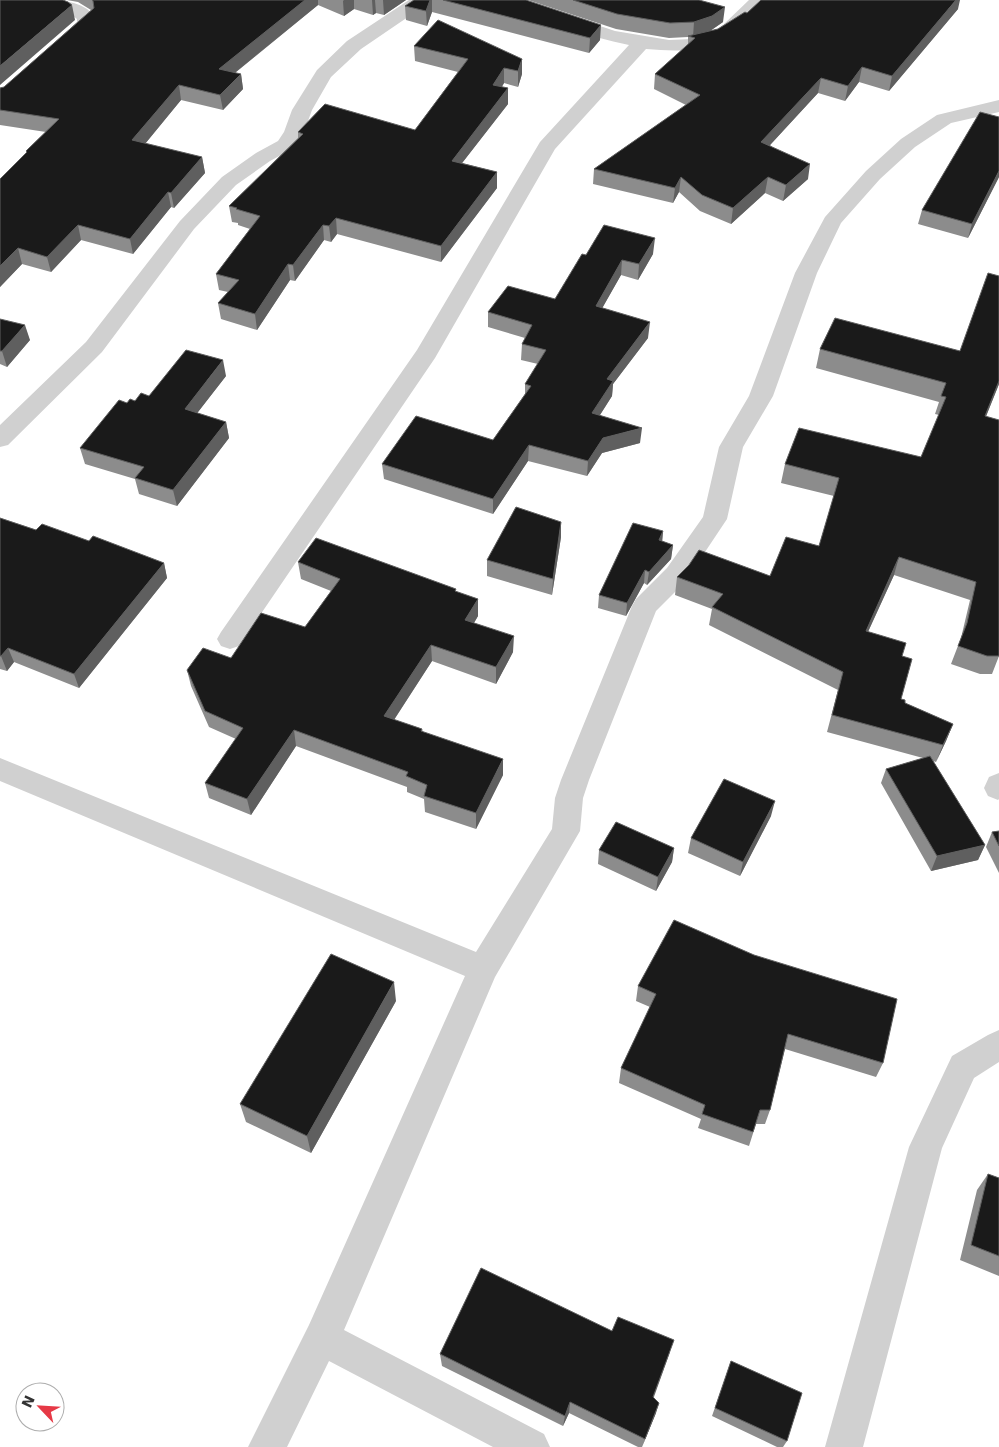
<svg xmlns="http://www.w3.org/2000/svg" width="999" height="1447" font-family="'DejaVu Sans',sans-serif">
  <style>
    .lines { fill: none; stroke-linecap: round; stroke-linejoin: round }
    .minor { fill: #d0d0d0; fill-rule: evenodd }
    .wall { fill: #8c8c8c }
    .shaded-wall { fill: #5f5f5f }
    .building { fill: #1a1a1a; stroke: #5f5f5f }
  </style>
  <rect width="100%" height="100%" fill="#fff"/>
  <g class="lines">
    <path class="minor" d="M40,0C59,0 83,0 95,17V23C87,35 72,50 57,47L55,43L77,22V19L72,15L43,4Z
      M409,0H430L427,4L361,49L331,77L312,110L304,132L292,149L270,161L236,185L194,229L102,352L8,445L0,447V425L86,342L180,221L222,177L256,153L278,141L284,132L292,110L317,70L347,41Z
      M497,0H522L615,31L669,40L693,39L711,33L723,25L749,0H769C765,6 758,11 752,16C719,51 692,53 646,49L555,149L435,358L239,646L230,649L221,646L217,639L221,632L417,350L540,142L629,45C584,36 542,20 500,4Z
      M999,100V112L951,123L915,147L880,179L841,223L817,273L773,396L743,447L727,519L685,582L656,611L589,780L583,798L580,831L495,977L344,1330L544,1434L550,1447H493L329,1361L287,1447H248L309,1325L465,976L0,781V758L476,952L552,829L555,798L561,780L632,606L636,599L667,568L703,517L719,447L749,396L795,273L825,217L866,171L901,139L937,115Z
      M999,773V799L998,800L988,796L984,788L989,777Z
      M999,1030V1062L974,1078L942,1148L863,1447H825L909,1147L952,1056L988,1035Z"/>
  </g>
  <path class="wall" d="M67,0H406L384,15L376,13L373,15L354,9L344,16L318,5L235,73L241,74L243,89L223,110L181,100L145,144L202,157L205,173L174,208L171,207L133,254L81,240L51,272L22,264L0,287V179L26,153V151L46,132L0,125V88L4,87L91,10L78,2Z
    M414,0H526L600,40L589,53L432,12L427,26L406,20L405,6Z
    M528,0H699L723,22L710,31L718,29L747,13L958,9L889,91L859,82L845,101L818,93L770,145L808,179L783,201L765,193L731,224L700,211L679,192L673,203L593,184L594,169L686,105L654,89L655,74L688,45V37L669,38L616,29Z
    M414,46L522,59V74L518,87L504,83L502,87L508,88V104L462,163L497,172V188L441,262L337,234L331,242L324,240L295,281L290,280L257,330L221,319L218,303L228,292L219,290L216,274L250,229L238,225V223L232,222L229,206L298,138V132L415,130L458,72L415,61Z
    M999,177L968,238L918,224L922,210Z
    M653,254L638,280L621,275L602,308L648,338L613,384L612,396L600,415L640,443L602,453L587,476L528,461L493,514L384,479L382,464L493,440L525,394V384L538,364L521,360L522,344L525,338L488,327V312L555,299L586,255Z
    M999,276V384L986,416L999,656L992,674H980L951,664L961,638L970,600L894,575L868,632L902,656L901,699L905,703L953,724L946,741L936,762L933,761L985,845L978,860L931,871L881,783L886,769L923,758L827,732L838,690L709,625L712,609L675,595L677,577L770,576L819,546L834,496L781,483L785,464L921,457L939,415L935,414L939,402L816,368L820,349L960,351Z
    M0,319L30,340L7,367L0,364Z
    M226,376L197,413L226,422L229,438L177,506L139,494L135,479L85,464L80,448L127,403L149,396Z
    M0,518L36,530L89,541L164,563L167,578L79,688L14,662L7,671L0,669Z
    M561,522V537L552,595L487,576V560Z
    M663,531L662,541L673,545L671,559L647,585L644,583L626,616L598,608L599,595Z
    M298,562L456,592L478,599V616L474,623L513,652L496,684L432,661L394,720L422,729L423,732L503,775L476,829L425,812L424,799L407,792V787L296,746L251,815L209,798L205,783L236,739L209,727L191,686L187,670L231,658L305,627L331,591L301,579Z
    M771,816L740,876L688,853L691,838Z
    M999,831V873L986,847L992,832Z
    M674,848L672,862L656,891L598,864L599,850Z
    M638,986L883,1063L876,1077L785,1049L770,1110L765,1124H756L749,1146L698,1128L701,1119L619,1083L621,1068L650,1007L636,1001Z
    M396,1001L311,1153L246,1122L240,1104Z
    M988,1174L999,1178V1276L960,1260L977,1190Z
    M612,1331L670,1352L654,1397L656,1413L642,1447H638L569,1413L563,1426L442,1366L440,1354Z
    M731,1361L787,1441L783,1447H777L712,1416L728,1370Z"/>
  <path class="shaded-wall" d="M305,0H318V5L221,84L219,69Z
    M344,0H354V9L344,16L343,1Z
    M372,0H375L376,13L373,15Z
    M383,0H406L384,15Z
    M430,0H432V12L427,26L426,11Z
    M956,0H960L958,9L889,91L892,76Z
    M72,5L75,20L0,85V66Z
    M725,7L723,22L710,31L693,37L694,22Z
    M601,25L600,40L589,53L590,38Z
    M522,59V74L518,87V71Z
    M862,67L859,82L845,101L848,86Z
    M504,68V83L493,100V85Z
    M241,74L243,89L223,110L220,95Z
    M821,78L818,93L759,157L761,142Z
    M179,85L181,100L135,156L132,140Z
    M508,88V104L452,176V161Z
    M202,157L205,173L174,208L171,193Z
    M810,164L808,179L783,201L786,185Z
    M999,171V177L968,238L972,224Z
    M497,172V188L441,262V246Z
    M681,177L679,192L673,203L675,188Z
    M768,177L765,193L731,224L733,208Z
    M168,192L171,207L133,254L130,239Z
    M336,218L337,234L331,242L329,226Z
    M78,225L81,240L51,272L47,257Z
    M323,225L324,240L295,281L293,265Z
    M655,238L653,254L638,280L639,264Z
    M18,248L22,264L0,287V266Z
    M622,260L621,275L595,321L596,306Z
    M288,264L290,280L257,330L255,314Z
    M650,322L648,338L613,384L612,396L591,429L592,413L607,379Z
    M25,325L30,340L7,367L2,351Z
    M223,360L226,376L188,425L185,409Z
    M999,381V384L979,434L985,416Z
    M226,422L229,438L177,506L173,490Z
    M642,428L640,443L602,453L587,476L588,461L603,438Z
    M529,445L528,461L493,514V499Z
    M561,522V537L552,595L553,579Z
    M663,531L662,544L659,540Z
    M673,545L671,559L647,585L649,572Z
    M899,557L894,575L860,649L866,631Z
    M164,563L167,578L79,688L74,674Z
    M645,570L644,583L626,616L627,603Z
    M478,599V616L466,636L465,620Z
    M514,636L513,652L496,684V667Z
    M431,645L432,661L386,732L384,716Z
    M8,648L14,662L7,671L1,656Z
    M953,724L946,741L936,762L943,745Z
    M294,730L296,746L251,815L247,799Z
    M503,759V775L476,829V813Z
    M775,801L771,816L740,876L743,862Z
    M985,845L978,860L931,871L937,856Z
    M674,848L672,862L656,891L658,877Z
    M394,982L396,1001L311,1153L307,1136Z
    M570,1402L569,1413L563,1426L565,1416Z
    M659,1403L656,1413L642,1447L645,1439Z"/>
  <path class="building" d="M0,0H63L68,2L72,5L0,66Z
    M92,0H305L219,69L241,74L220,95L179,85L132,140L202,157L171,193L168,192L130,239L78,225L47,257L18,248L0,266V179L27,152L26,151L59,119L0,110V88L4,87L94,8L93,1Z
    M414,0H430L426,11L405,6Z
    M443,0H526L601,25L590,38Z
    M573,0H699L725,7L712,16L694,22L670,23L617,14Z
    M761,0H956L892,76L862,67L848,86L821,78L761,142L810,164L786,185L768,177L733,208L702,195L681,177L675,188L594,169L700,95L655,74L695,38L688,36L718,29L745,12L747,13Z
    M438,20L522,59L518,71L504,68L493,85L508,88L452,161L497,172L441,246L336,218L329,226L323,225L293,265L288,264L255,314L218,303L239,280L216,274L260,216L236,209L237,208L229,206L303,134L298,132L325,104L415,130L468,59L414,46Z
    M980,112L999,117V171L972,224L922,210Z
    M604,225L655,238L639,264L622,260L596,306L650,322L607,379L613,381L592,413L642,428L603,438L588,461L529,445L493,499L382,464L416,416L493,440L531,386L525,384L546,350L522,344L532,325L488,312L508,286L555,299L582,254L586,255Z
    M988,273L999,276V381L985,416L999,420V656H987L958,646L967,623L976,582L899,557L866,631L906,643L902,656L912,659L901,699L905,700V703L953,724L943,745L832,715L843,672L712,607L723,594L677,577L689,565L699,550L770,576L786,537L819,546L839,478L785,464L799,428L921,457L946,397L941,396L946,383L820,349L835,318L960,351Z
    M0,319L25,325L2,351H0Z
    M186,350L223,360L185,409L226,422L173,490L135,478L144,467L80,448L119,400L127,403L130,399L135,401L141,393L149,396Z
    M516,507L561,522L553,579L487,560Z
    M0,518L36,530L42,524L89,541L93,536L164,563L74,674L8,648L1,656H0Z
    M633,523L663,531L659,540L673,545L649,572L645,570L627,603L599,595Z
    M316,538L456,589L455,591L478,599L465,620L514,636L496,667L431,645L384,716L422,729L421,731L503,759L476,813L424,796L427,785L406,776L408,772L294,730L247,799L205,783L243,728L205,711L187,670L203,648L231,658L261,613L305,627L340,579L298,562Z
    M930,756L985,845L937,856L886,769Z
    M724,779L775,801L743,862L691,838Z
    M616,822L674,848L658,877L599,850Z
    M999,831V846L992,832Z
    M674,920L754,955L897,999L883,1063L788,1034L770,1110H760L753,1132L702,1114L705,1105L621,1068L656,994L638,986Z
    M331,954L394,982L307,1136L240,1104Z
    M988,1174L999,1178V1256L971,1245Z
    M481,1268L612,1331L618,1317L674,1340L653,1397L659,1403L645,1439L570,1402L565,1416L440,1354Z
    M731,1361L802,1393L787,1441L715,1408Z"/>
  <g transform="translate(40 1407) rotate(295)"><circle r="24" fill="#ffffff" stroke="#adadad"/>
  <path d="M0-4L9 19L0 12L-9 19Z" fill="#e63946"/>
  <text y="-8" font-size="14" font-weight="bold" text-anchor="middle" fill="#333333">N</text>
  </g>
</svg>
